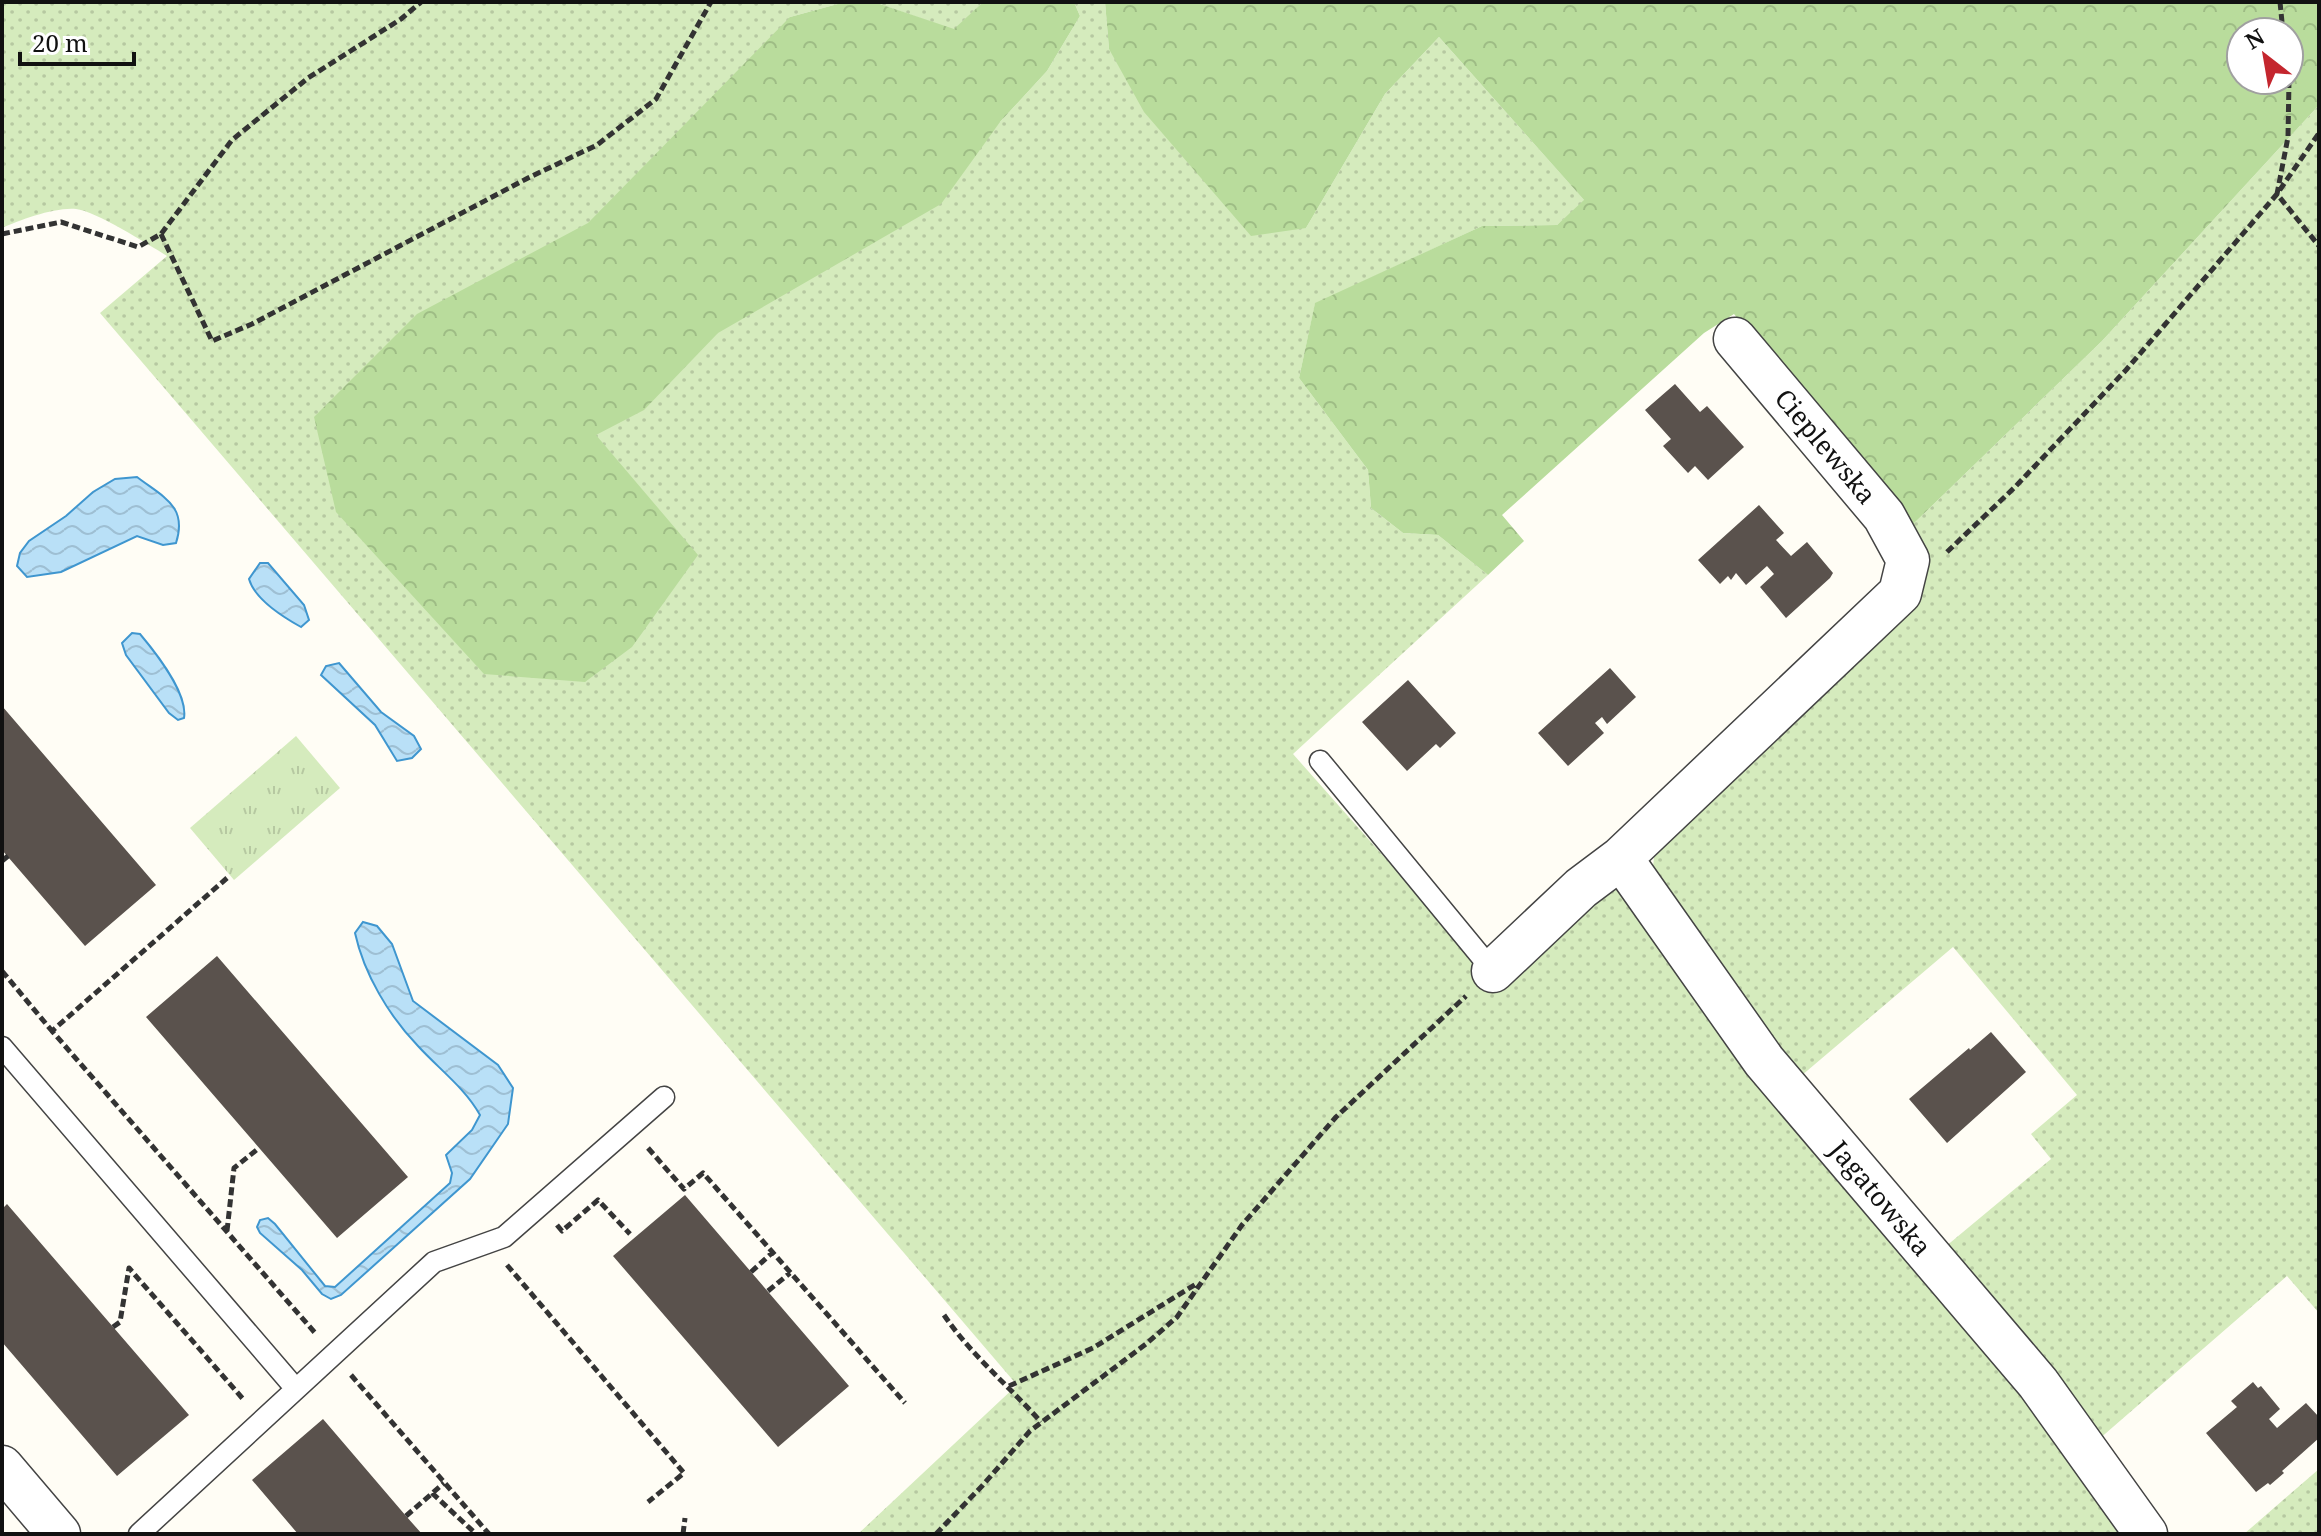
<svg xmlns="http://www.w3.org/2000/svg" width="2321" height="1536" font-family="'Noto Serif',serif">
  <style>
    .grass { fill: url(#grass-dots) }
    .forest { fill: url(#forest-crowns); fill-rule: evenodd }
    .park { fill: url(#park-tufts) }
    .water { fill: url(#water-waves); stroke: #3f96cf; stroke-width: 2 }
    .building { fill: #5a524d }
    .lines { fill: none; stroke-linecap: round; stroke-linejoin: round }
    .service-casing { stroke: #444; stroke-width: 23 }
    .minor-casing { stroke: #444; stroke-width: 45 }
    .path { stroke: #333; stroke-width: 5; stroke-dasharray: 8 4; stroke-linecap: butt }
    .service { stroke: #fff; stroke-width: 20 }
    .minor { stroke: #fff; stroke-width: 42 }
    .labels { text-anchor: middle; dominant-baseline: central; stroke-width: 8; stroke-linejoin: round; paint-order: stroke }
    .street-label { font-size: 26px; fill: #111; stroke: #fff }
  </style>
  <defs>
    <pattern id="grass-dots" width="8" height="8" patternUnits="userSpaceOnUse" patternTransform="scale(2)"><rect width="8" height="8" fill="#d5ebbd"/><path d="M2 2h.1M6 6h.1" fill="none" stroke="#b6c8a1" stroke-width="1.8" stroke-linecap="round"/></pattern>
    <pattern id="forest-crowns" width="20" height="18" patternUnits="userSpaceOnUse" patternTransform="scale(2)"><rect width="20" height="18" fill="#b9dc9c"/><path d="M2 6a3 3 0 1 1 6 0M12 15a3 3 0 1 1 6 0" fill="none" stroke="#9ebc85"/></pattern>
    <pattern id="park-tufts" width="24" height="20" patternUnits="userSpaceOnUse" patternTransform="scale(2)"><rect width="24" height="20" fill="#d5ebbd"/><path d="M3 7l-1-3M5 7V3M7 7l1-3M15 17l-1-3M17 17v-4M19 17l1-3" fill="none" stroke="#b6c8a1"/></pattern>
    <pattern id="water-waves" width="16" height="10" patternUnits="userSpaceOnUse" patternTransform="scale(2)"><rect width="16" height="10" fill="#b9e0f7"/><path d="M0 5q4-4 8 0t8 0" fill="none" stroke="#9ebfd3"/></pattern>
  </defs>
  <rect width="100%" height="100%" fill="#fffdf5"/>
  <path class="grass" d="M2,2H845L790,17L1000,122L1047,71L1080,16L1074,2H1105L1109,49L1306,228L1385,94L1439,37L1585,201L1557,225L1482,226L1315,304L1299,378L1368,470L1371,508L1403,533L1438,535L1488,575L1293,754L1463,946L1461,949L1488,983L1604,876L1639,915L2139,1534H858L1017,1385L100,313L167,256C148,244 95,211 76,209C55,207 20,220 2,228Z
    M874,2H983L954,30Z
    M2319,105V1313L2287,1276L2098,1440L1945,1247L2051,1159L2031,1134L2077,1095L1953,947L1801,1076L1651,884L1655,849L1913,603L1907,530L2102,341Z
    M2319,1469V1534H2244Z"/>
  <path class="forest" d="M845,2H874L954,29L983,2H1074L1080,16L1047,71L1000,122L941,204L718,333L644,410L596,435L698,555L632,647L585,682L484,674L336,512L314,417L417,314L588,223L790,17Z
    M1105,2H2319V105L2102,341L1907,530L1734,314L1704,333L1502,515L1524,541L1488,575L1438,535L1403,533L1371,508L1368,470L1299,378L1315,303L1482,226L1557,225L1584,200L1439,37L1385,94L1306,228L1251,236L1144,112L1109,49ZM2241,32H2289V80H2241Z"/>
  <path class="park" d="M296,736L340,788L234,880L190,828Z"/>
  <path class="water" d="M137,477C163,497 188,506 176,543L163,545L137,536L61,572L27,577L17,566L20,553L29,541L66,516L93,492L115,479Z
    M260,563H268L304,605L309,620L301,627C283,617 255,600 249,579Z
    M132,633L140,634C156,653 188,694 184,718L178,720L169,713L126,655L122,643Z
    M339,663L381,712L414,736L421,749L412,758L397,761L375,725L321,675L326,666Z
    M363,922L377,926L392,944L413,1001L498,1065L513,1088L508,1124L470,1179L341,1295L331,1299L322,1294L302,1270L260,1233L257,1227L260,1220L268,1218L275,1224L325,1286L335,1287L450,1183L452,1173L446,1155L472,1130L480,1115C465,1088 439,1069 418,1046C389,1016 364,974 355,933Z"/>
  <path class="building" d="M1675,384L1700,412L1707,406L1744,447L1708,480L1695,466L1688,473L1663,446L1671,439L1645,410Z
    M1759,505L1784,533L1776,540L1791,556L1807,542L1833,573L1830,578L1786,618L1760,587L1774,574L1767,566L1746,585L1736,573L1731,580L1728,576L1720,584L1698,560Z
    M1610,668L1636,697L1607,724L1602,717L1595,723L1604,733L1568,766L1538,733Z
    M1408,680L1456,733L1440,748L1436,744L1407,771L1362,722Z
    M2,706L156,885L85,946L2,850Z
    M217,956L408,1177L337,1238L146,1017Z
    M1991,1032L2026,1072L1947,1143L1909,1099L1969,1048L1970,1050Z
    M685,1195L849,1386L778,1447L613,1256Z
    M7,1204L189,1415L117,1476L2,1342V1209Z
    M2253,1382L2258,1388L2261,1386L2280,1409L2269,1419L2277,1428L2306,1403L2319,1417V1438L2282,1471L2284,1473L2270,1485L2268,1483L2256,1492L2206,1433L2237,1407L2231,1401Z
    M323,1419L406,1516L422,1534H298L252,1480Z"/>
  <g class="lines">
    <g class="service-casing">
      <path id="service" d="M1320,761L1493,971
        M2,1047L296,1389
        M139,1534L434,1262L504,1237L664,1097"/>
    </g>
    <g class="minor-casing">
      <path id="minor" d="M1621,858L1764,1061L2038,1383L2146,1534
        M1493,971L1581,888L1621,858L1900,593L1908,560L1884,516L1735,339
        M2,1467L59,1534"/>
    </g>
    <path class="path" d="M2280,2L2283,32
      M2289,80L2288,137L2277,194L2319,246
      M2,234L61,222L138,247L161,234L232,140L308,78L401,19L421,2
      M161,234L212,341L252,324L528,178L597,145L656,99L711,2
      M1947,552L2015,487L2126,370L2277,194L2319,133
      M2,861L8,856
      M227,878L52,1031L316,1334
      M2,971L52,1031
      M648,1148L684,1189L703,1173L905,1403
      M557,1225L562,1231L598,1200L630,1234
      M227,1231L234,1168L259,1148
      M507,1265L684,1473L648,1502
      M751,1272L773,1252
      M768,1291L790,1273
      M944,1315C971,1355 1009,1386 1041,1422
      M113,1327L120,1322L129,1268L243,1399
      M351,1375L489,1534
      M1009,1386L1093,1348L1196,1284
      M432,1493L476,1534
      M406,1516L444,1483
      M683,1534L685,1518
      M936,1534L982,1486L1030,1431L1146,1344L1177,1317L1242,1225L1336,1117L1466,996"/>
    <use href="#service" class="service"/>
    <use href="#minor" class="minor"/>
  </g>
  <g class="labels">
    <g class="street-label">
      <text transform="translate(1826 446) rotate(50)">Cieplewska</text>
      <text transform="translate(1881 1198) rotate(50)">Jagatowska</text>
    </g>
  </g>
  <rect width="2321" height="1536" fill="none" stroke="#111111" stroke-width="8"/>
  <g transform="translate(2265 56) rotate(329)"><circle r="38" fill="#ffffff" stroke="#a0a0a0" stroke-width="2"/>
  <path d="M0-6L14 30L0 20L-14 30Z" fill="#c4262e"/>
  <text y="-12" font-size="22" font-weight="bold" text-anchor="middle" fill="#111111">N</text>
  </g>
  <path d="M20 52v12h114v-12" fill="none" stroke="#111111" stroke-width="4"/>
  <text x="32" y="52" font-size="24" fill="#111111" stroke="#ffffff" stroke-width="6" paint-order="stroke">20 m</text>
</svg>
